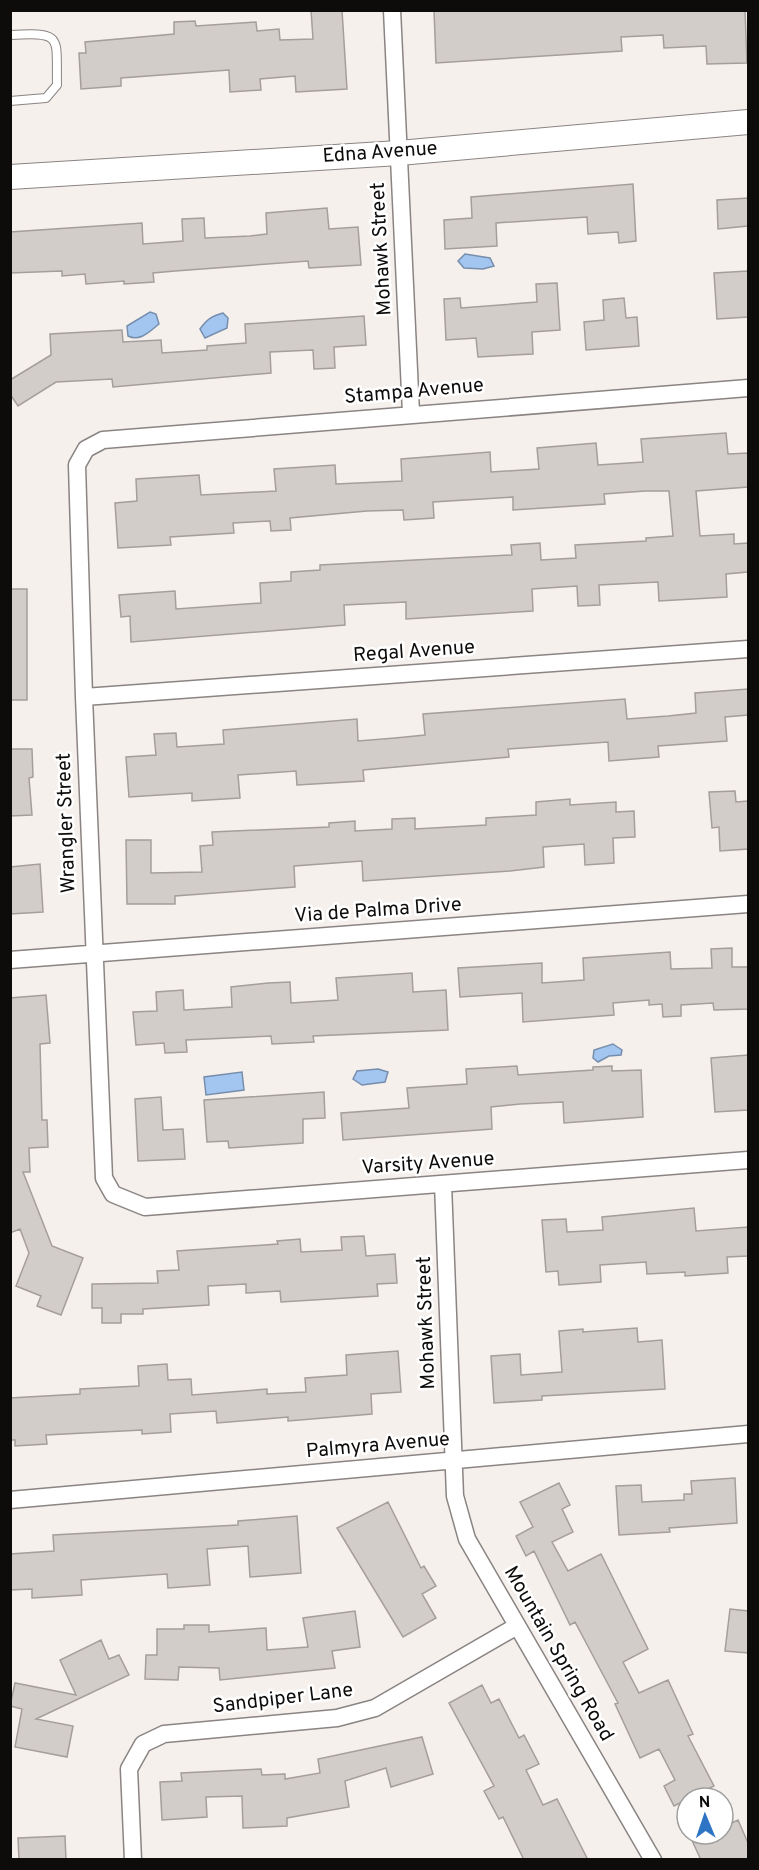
<svg xmlns="http://www.w3.org/2000/svg" width="759" height="1870" font-family="Overpass,sans-serif">
  <style>
    .water { fill: #a3c6f1; stroke: #768eac; stroke-width: 1.5 }
    .building { fill: #d3cdca; stroke: #a49e9c; stroke-width: 1.5 }
    .lines { fill: none; stroke-linecap: round; stroke-linejoin: round }
    .lane-casing { stroke: #8a8482; stroke-width: 10 }
    .street-casing { stroke: #8a8482; stroke-width: 19 }
    .secondary-casing { stroke: #8a8482; stroke-width: 26 }
    .lane { stroke: #fff; stroke-width: 8 }
    .street { stroke: #fff; stroke-width: 16 }
    .secondary { stroke: #fff; stroke-width: 24 }
    .labels { text-anchor: middle; dominant-baseline: central; stroke-width: 5; stroke-linejoin: round; paint-order: stroke }
    .street-label { font-size: 20px; fill: #0e0c0b; stroke: #fff }
  </style>
  <rect width="100%" height="100%" fill="#f6f0ed"/>
  <path class="water" d="M465,254L490,258L494,266L483,269L464,268L458,261Z
    M150,312L156,314L159,324C149,332 140,342 128,336L127,326Z
    M223,313L228,318L227,328L205,338L200,329C207,319 212,316 223,313Z
    M613,1044L622,1050L621,1055L609,1056L598,1062L593,1058L594,1050Z
    M378,1069L388,1072L385,1082L362,1085L353,1079L357,1071Z
    M242,1072L244,1090L206,1095L204,1077Z"/>
  <path class="building" d="M311,10H342L347,89L296,92L295,76L260,79L261,90L230,92L229,70L121,78V86L81,89L79,53H86L85,42L174,34V22L195,21L196,26L256,22L257,31L279,29L280,40L313,39Z
    M434,10H745L747,63L707,64L706,46L664,48L663,35L621,37L622,51L436,63Z
    M633,184L636,241L619,243L618,232L588,234L587,217L496,223L497,246L445,249L444,220L472,218L471,197Z
    M748,198V226L718,229L717,200Z
    M327,208L329,229L358,227L361,265L309,268L308,261L175,271L153,273L154,282L124,284V281L86,284L85,274L62,276V271L10,273V232L142,223L143,244L183,241L182,219L204,218L205,238L250,236L267,234L266,213Z
    M748,271V317L717,319L714,273Z
    M557,283L560,330L532,332L533,354L478,357L476,338L446,340L444,299L460,298L461,308L537,302L536,284Z
    M624,298L626,318L637,317L639,346L586,350L584,322L604,320L603,300Z
    M364,316L366,345L334,347L335,368L314,369L313,350L270,352L271,373L113,387L112,379L56,382L18,406L10,394V380L51,355L50,334L122,330L123,342L161,340L162,353L207,350V346L246,343L245,324Z
    M726,433L728,454L748,453V487L696,491L700,536L734,534V544L748,543V572L726,574L727,597L659,601L658,582L599,585L600,605L578,606L577,586L532,589L533,611L406,619V602L344,605L345,625L131,642L130,616L121,617L119,595L175,591L176,609L261,603L260,583L291,581V572L320,570V565L512,555L511,545L540,543L541,560L576,558L575,545L646,541V538L673,536L669,491H645L604,494L605,504L513,510V497L433,502L434,518L404,520L403,510L367,511L290,518L291,530L271,531L270,521L233,523L234,533L170,537L171,545L118,548L115,503L137,501L136,479L199,475L201,495L276,491L274,469L335,465L336,484L402,481L401,459L490,452L491,472L539,469L537,448L596,443L598,465L643,462L641,439Z
    M10,589H27V700H10Z
    M748,689V715L725,717L727,741L658,746L659,757L609,761L608,742L508,749L509,757L363,770L364,781L297,785L296,771L238,775L240,798L192,801V793L129,797L126,757L156,755L154,734L176,733L177,747L224,744L223,730L357,719L358,741L395,738L425,735L423,714L625,699L627,719L668,716L696,713L695,693Z
    M10,749H32L33,777L29,778L32,815L10,816Z
    M735,791L736,802L748,801V849L720,851L719,827L712,828L709,792Z
    M570,799V805L616,802V812L634,811L635,837L613,838L614,863L585,865L584,844L543,847L544,867L510,871L363,881L362,861L294,866L295,887L175,896V904H127L126,840H151V873L202,872L200,846L213,845L212,832L329,827V823L355,821V831L392,829V819L415,818V829L486,825V818L536,815V802Z
    M40,864L43,912L10,914V867Z
    M732,948V967H748V1009L714,1010L713,1003L681,1005V1016L663,1017L662,1004L649,1005V1000L613,1003L614,1015L523,1022L522,993L460,997L458,968L542,963V983L584,980L583,958L670,952L671,969L712,968L711,949Z
    M412,973L413,992L446,990L448,1030L313,1036L314,1042L272,1044L271,1036L186,1040L187,1052L165,1053L164,1043L136,1045L133,1012L157,1011L156,992L183,990L184,1010L232,1007L231,987L268,983L290,982L291,1003L338,1000L336,978Z
    M46,995L50,1043L40,1044L42,1120H47L48,1147L29,1148L30,1172H23L52,1246L83,1258L61,1315L37,1306L41,1296L16,1286L29,1253L20,1229L10,1233V998Z
    M748,1055V1110L715,1112L711,1058Z
    M517,1066L518,1075L593,1070V1067L612,1066V1071L641,1070L643,1117L564,1123L563,1102L520,1104L491,1107L492,1129L343,1140L341,1113L409,1108L407,1088L467,1084L466,1069Z
    M324,1092L325,1118L303,1119V1143L229,1148L228,1141L207,1142L204,1100Z
    M161,1097L163,1130L183,1129L185,1159L138,1161L135,1099Z
    M694,1208L696,1231L748,1227V1256L727,1257L728,1273L685,1276V1272L647,1274L646,1262L600,1265L601,1282L559,1285L558,1271L546,1272L542,1220L566,1219L567,1232L603,1230L602,1217Z
    M364,1236L366,1256L395,1254L397,1283L377,1284L378,1296L281,1302L280,1291L246,1293V1284L208,1286L209,1305L143,1309V1314H121V1323H102V1308H92V1284L158,1283L157,1271L179,1270L177,1251L278,1244L277,1241L300,1239L301,1252L342,1250L341,1237Z
    M637,1328L638,1342L662,1340L665,1389L542,1396V1400L494,1403L491,1356L520,1354L521,1375L562,1372L559,1331L583,1329V1332Z
    M398,1351L401,1392L371,1394L372,1414L288,1421V1417L217,1423L216,1411L170,1414L171,1432L142,1434V1430L46,1435L47,1444L15,1446V1440H10V1398L80,1394V1389L139,1386L138,1366L167,1364L168,1380L191,1379L192,1395L267,1389V1394L306,1392L305,1378L347,1375L346,1355Z
    M735,1478L737,1523L669,1528L670,1532L619,1535L616,1486L641,1485L642,1502L684,1500V1494H692L691,1481Z
    M559,1483L570,1505L562,1509L573,1532L552,1542L568,1571L601,1554L648,1649L623,1662L639,1693L668,1680L693,1734L688,1736L714,1786L674,1806L664,1786L675,1780L659,1749L640,1758L615,1704L618,1703L575,1622L570,1625L534,1551L526,1556L516,1536L533,1527L520,1502Z
    M388,1502L421,1568L424,1566L436,1586L422,1594L436,1618L403,1637L337,1528Z
    M297,1516L301,1573L250,1577L248,1546L207,1549L210,1585L168,1588L167,1574L81,1580L82,1595L32,1598V1589L10,1590V1554L54,1551L53,1535L238,1525V1521Z
    M730,1609L748,1611V1653L725,1651Z
    M355,1611L360,1647L332,1651L335,1668L220,1680L219,1668L179,1667L178,1680L145,1679L146,1655H157V1629H184V1625H209V1632L266,1628L267,1650L308,1647L303,1618Z
    M101,1640L109,1659L119,1655L129,1675L36,1719L73,1726L67,1757L15,1747L22,1709L10,1706L15,1683L76,1695L60,1660Z
    M482,1685L491,1703L499,1699L519,1738L524,1735L539,1764L526,1770L543,1805L557,1799L588,1860H524L503,1817L499,1819L484,1791L494,1786L449,1703Z
    M422,1737L433,1774L391,1787L386,1768L345,1781L349,1807L287,1818V1826L243,1828L242,1796L206,1797L207,1817L162,1820L160,1782L182,1781L181,1773L261,1769L262,1775L285,1774V1779L320,1773L318,1759Z
    M738,1820L748,1843V1860H701L689,1834H723V1827Z
    M65,1836L66,1860H19L18,1838Z"/>
  <g class="lines">
    <g class="lane-casing">
      <path id="lane" d="M10,35C64,32 56,36 57,85L46,98L10,101"/>
    </g>
    <g class="street-casing">
      <path id="street" d="M392,10L411,413
        M748,388L103,440L86,449L77,465L84,697L104,1178L113,1194L145,1207L748,1160
        M84,697L748,649
        M10,960L748,904
        M443,1184L455,1496L467,1539L653,1860
        M10,1500L748,1434
        M133,1860L129,1769L143,1744L164,1734L337,1718L375,1708L517,1626"/>
    </g>
    <g class="secondary-casing">
      <path id="secondary" d="M10,177L399,153L748,122"/>
    </g>
    <use href="#lane" class="lane"/>
    <use href="#street" class="street"/>
    <use href="#secondary" class="secondary"/>
  </g>
  <g class="labels">
    <g class="street-label">
      <text transform="translate(380 153) rotate(-4)">Edna Avenue</text>
      <text transform="translate(382 249) rotate(-93)">Mohawk Street</text>
      <text transform="translate(414 392) rotate(-5)">Stampa Avenue</text>
      <text transform="translate(414 652) rotate(-4)">Regal Avenue</text>
      <text transform="translate(67 823) rotate(-92)">Wrangler Street</text>
      <text transform="translate(378 911) rotate(-4)">Via de Palma Drive</text>
      <text transform="translate(428 1164) rotate(-4)">Varsity Avenue</text>
      <text transform="translate(427 1323) rotate(-92)">Mohawk Street</text>
      <text transform="translate(378 1446) rotate(-5)">Palmyra Avenue</text>
      <text transform="translate(558 1654) rotate(60)">Mountain Spring Road</text>
      <text transform="translate(283 1699) rotate(-7)">Sandpiper Lane</text>
    </g>
  </g>
  <rect width="759" height="1870" fill="none" stroke="#0e0c0b" stroke-width="24"/>
  <g transform="translate(705 1816) rotate(358)"><circle r="28" fill="#ffffff" stroke="#9f9e9d" stroke-width="1.5"/>
  <path d="M0-4.5L10 22L0 15L-10 22Z" fill="#2d74c5"/>
  <text y="-9" font-size="16" font-weight="bold" text-anchor="middle" fill="#0e0c0b">N</text>
  </g>
</svg>
